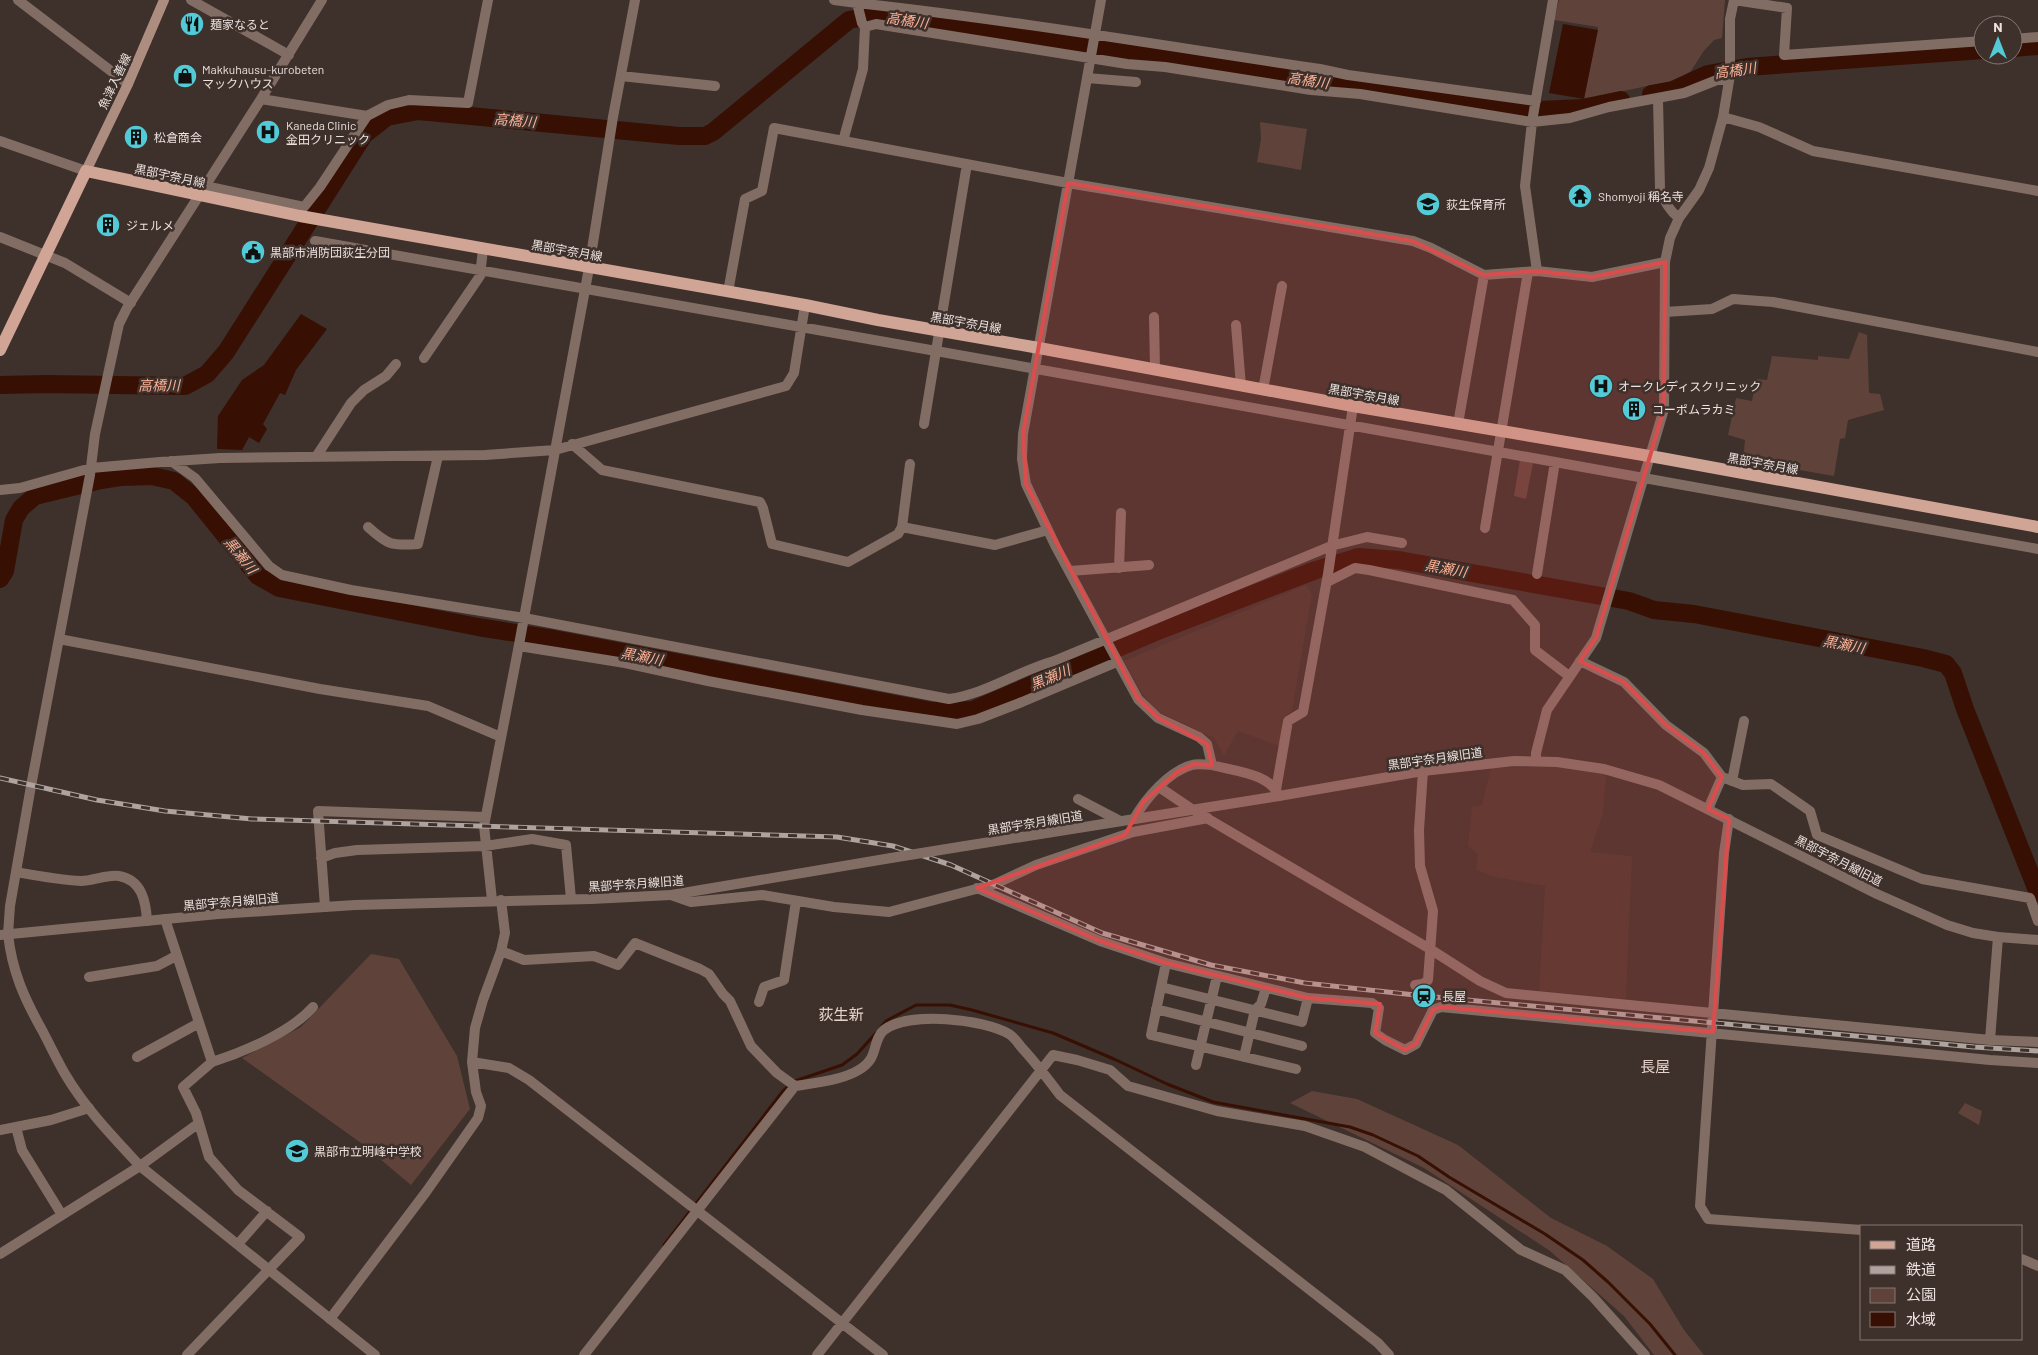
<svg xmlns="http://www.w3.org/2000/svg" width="2038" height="1355" font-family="Barlow,'Noto Sans JP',sans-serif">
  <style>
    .built { fill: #4a352d }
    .green { fill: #5f433a }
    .water { fill: #371003 }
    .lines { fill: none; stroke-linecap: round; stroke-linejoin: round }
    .stream { stroke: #371003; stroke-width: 3 }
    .river { stroke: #371003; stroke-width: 18 }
    .minor { stroke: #826d65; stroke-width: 10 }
    .tertiary { stroke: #826d65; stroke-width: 10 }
    .secondary { stroke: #ae8d81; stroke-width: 10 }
    .primary { stroke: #d0a596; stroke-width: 12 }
    .rail-casing { stroke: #aea39f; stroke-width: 5 }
    .rail { stroke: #3e302b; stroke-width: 3; stroke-dasharray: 9; stroke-linecap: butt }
    .tertiary-bridge { stroke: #826d65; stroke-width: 10 }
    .marked { fill: #da4d4c; fill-opacity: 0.2; stroke: #da4d4c; stroke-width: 4; stroke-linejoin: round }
    .labels { text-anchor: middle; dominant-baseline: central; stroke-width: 5; stroke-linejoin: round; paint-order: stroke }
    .poi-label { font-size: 12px; fill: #ebe1de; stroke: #3e302b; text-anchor: start }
    .street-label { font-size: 12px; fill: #ebe1de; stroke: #3e302b }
    .water-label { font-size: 14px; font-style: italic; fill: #fcb196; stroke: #3e302b }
    .quarter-label { font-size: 15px; fill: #e5d2cb; stroke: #3e302b }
  </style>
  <rect width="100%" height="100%" fill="#3e302b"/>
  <path class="built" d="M1306,585L1312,594L1292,711L1282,719L1280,746L1238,731L1224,756L1214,738L1157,711L1142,693L1124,661Z
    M1530,767H1564L1606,774L1603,813L1590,852L1632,856L1626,999L1539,991L1545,886L1495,877L1476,870L1478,855L1468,845L1472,806L1482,805L1491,768Z"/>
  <path class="green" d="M1559,0H1725L1722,38L1714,40L1703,52L1691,71L1677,80L1584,99L1598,27L1554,20Z
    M1260,122L1307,129L1301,170L1257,162L1261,139Z
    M1859,332L1867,335L1869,393L1880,394L1884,410L1848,420L1845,438L1840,439L1834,476L1743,460L1745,440L1728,435L1736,398L1752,401L1756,379L1767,380L1772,356L1818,360V356L1849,359Z
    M1520,460L1533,463L1526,499L1514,496Z
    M371,954L399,959L457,1056L470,1109L411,1185L361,1143L242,1058L301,1027Z
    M1312,1091L1357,1099L1458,1145L1551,1218L1607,1246L1653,1279L1684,1330L1704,1355H1654L1624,1316L1550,1251L1424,1168L1290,1103Z
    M1965,1103L1982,1111L1979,1125L1958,1113Z"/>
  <path class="water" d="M1563,24L1598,30L1584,99L1549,93Z
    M301,314L327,329L296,370L285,395L280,393L263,424L267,429L259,443L249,437L242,450L217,449L218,416L242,380L264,365Z"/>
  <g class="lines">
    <path class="stream" d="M881,1027L886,1021L916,1005H950L972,1010L1053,1033L1114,1059L1167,1084L1213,1102L1350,1127L1373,1135L1418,1156L1449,1177L1545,1234L1583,1260L1608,1282L1650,1324L1675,1355
      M664,1245L783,1091L795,1081L842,1065L857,1054L876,1033"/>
    <path class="river" d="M2013,48L2038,46
      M1651,94L1673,90L1708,74L1747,67L1983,50
      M0,385L46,384L185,386L207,374L226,352L364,135L387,117L418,111L679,136H705L713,132L849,20L874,15L1257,70L1520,111L1582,108L1621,100
      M0,579L5,571L14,520L21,508L35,496L101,480L120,477L152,476L174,481L194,497L258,576L279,588L478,627L554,639L932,711L973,710L1160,630L1316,570L1358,557L1399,560L1629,601L1654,610L1694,614L1923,658L1946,664L1953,673L1965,709L2038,893"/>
    <path class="minor" d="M18,0L128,84
      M191,0L289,55
      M834,0L857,3L862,23L865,27L863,69L843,141
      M1101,0L1023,434L1022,459L1026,484L1056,547L1138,699L1158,718L1199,737L1207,744L1212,765C1233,771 1270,773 1279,796
      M1734,0L1787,8L1784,55L1983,41
      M857,3C1012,20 1166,46 1320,69L1348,75L1536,101
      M865,27L876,24L1127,64L1165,67L1311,90L1360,94L1532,122L1570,118L1609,107L1684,93L1717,80H1729
      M2013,39L2038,37
      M621,76L715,86
      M1087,78L1136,82
      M261,99L367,116L388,105L409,100L468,103L488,0
      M1658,99L1660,189C1664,202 1669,210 1679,218
      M1723,117L1759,127L1813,151L2038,191
      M967,164L936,351L1555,462L1537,574
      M205,186L304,207L320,187L367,116
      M0,237L65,263L131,303
      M315,241L936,351L924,424
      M1537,271L1525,186L1532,122L1553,0
      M728,292L745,199L762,191L774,128L1068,183L1413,241L1431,248L1484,275L1537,271L1592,277L1665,262
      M1665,312L1712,309L1733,299L1773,302L2038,352
      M1154,317L1155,370
      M1236,325L1241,386
      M424,358L480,276L483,249
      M1263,390L1282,286
      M1458,424L1484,275
      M572,444L602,470L760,502L763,508L772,544L848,562L898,534L902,527L910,464
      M316,457L351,403L364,390L386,376L396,364
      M171,461L195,478L269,566L282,575L351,590L524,618L949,699C986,694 1018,671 1054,661L1331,546L1367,537L1402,543
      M1555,462L2038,549
      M0,490L20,488L91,468L160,462L220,458L485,455L555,450L786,386L794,373L805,305
      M368,527C388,545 391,546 418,544L438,456
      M902,527L995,545L1048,530
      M1485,528L1528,272
      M1119,568L1121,513
      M1070,571L1149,565
      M1327,582L1355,568L1369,570L1513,600L1535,625V650L1569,676
      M59,639L320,689L428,706L501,737
      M519,646L625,663L708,681L862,710L957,724L978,719L1022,702L1117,662
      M1580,661L1624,682L1666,725L1704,753L1722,777
      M1536,760V753L1547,710L1596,638L1664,409L1665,262L1670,238L1679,218L1699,190L1709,168L1723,117L1730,75V19L1734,0
      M1732,781L1744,721
      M1159,787L1193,810L1430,949L1480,981L1506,993L1990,1040L2038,1042
      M1276,790L1288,721L1303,712L1328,574L1353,406
      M1078,799L1120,821
      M1708,809L1722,777L1743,785L1771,784L1810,811L1817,835L1922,879L2030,898L2038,921
      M1134,819C1145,799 1169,771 1192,765C1198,763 1206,765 1212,765
      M1729,819L1724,853L1700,1206L1708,1219L1862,1230
      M321,858L335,853L357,850L485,846L532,839L566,845L571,899
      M16,872C38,876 59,880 81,881C93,881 107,874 119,876C142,880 146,902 147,921
      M977,888L1100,941L1166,963L1308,998L1372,1003L1379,1008L1375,1033L1385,1040L1405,1050L1416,1044L1433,1010L1441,1007L1990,1060L2038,1063
      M671,895L691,902L762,895L834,907L889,912L995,884L1036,865L1133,832L1208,818
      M492,900L484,826L518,650L589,268L613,117L635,0
      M501,900L505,933L501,951L483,1000L475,1028L472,1062L509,1068L529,1080L883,1355
      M325,907L318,811L485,817
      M165,919L212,1062L183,1087L196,1113L209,1157L238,1190L300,1237L187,1355
      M8,934L10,906L31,786L90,475L95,434L119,324L127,308L261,99L322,0
      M501,951L524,960L594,956L618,965L635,943L700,969L709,974L723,994L730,1001L751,1046L777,1073L795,1086
      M1166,963L1151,1035L1296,1069
      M89,977L157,966L176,956
      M1415,985L1423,984L1428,980L1433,911L1420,866L1419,830L1423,771
      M1161,987L1302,1022L1308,998
      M759,1002L764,987L784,980L796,901
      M1156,1009L1302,1046
      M1990,1040L1998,937
      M137,1057L199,1023
      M1244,1057L1255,1010L1261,1004L1266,988
      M212,1062C244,1052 291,1032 313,1007
      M1196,1065L1217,976
      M16,1127L22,1150L62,1215
      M0,1130L51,1120L89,1108
      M238,1244L267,1211
      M0,1254L140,1166L199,1123
      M2022,1259L2038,1266
      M330,1319L426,1192L478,1118L481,1106L476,1092L472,1062
      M584,1355L795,1086C816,1083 857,1079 870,1060C876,1052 875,1037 884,1030C908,1011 984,1019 1009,1034C1014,1037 1018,1043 1022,1048C1036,1063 1048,1079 1060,1095L1378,1343L1389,1355
      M817,1355L1053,1055L1077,1060L1110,1070L1128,1086L1217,1111L1305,1126L1365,1147L1446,1190L1521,1250L1565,1270L1593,1297L1645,1355"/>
    <path class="tertiary" d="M0,141L86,171
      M965,846L1279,796L1423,771L1514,761L1557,762L1604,769L1659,785L1877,894L1947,925L1973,933L1998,937L2038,940
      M8,934C12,971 24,998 42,1030C50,1045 57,1060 65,1074C85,1108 113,1137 140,1166L375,1355
      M0,935L218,914L355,905L591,899L671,895L891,858"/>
    <path class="secondary" d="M86,171L128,84L164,0"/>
    <path class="primary" d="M0,350L86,171L300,216L805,305L878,320L1039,348L1353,406L1661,458L2038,527"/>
    <g class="rail-casing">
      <path id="rail" d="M0,778L97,800L165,811L252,819L837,837L893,846L951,865L1102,933L1211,965L1305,983L1424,996L1974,1047L2038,1051"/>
    </g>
    <use href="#rail" class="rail"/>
    <path class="tertiary-bridge" d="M891,858L965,846"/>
  </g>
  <path class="marked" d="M1068,183L1413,241L1484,275L1537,271L1592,277L1665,262L1664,409L1596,638L1580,661L1624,682L1666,725L1704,753L1722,777L1708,809L1729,819L1713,1032L1441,1007L1433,1010L1416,1044L1405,1050L1375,1033L1380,1004L1308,998L1166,963L1100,941L977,888L1125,835L1143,802L1177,772L1194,764L1212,765L1207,744L1158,718L1138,699L1026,484L1023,434Z"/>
  <defs>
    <g id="restaurant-disc" transform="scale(1.25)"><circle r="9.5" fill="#52cbd7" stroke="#3e302b"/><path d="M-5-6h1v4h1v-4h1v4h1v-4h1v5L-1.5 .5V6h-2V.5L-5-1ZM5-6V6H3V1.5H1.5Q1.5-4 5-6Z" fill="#111"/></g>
    <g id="shop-disc" transform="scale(1.25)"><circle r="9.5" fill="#52cbd7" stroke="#3e302b"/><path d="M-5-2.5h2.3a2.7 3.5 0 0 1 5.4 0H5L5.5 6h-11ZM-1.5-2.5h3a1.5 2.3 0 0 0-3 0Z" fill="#111"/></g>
    <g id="hospital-disc" transform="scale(1.25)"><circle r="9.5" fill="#52cbd7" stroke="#3e302b"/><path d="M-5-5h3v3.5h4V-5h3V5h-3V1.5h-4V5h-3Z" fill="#111"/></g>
    <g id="building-disc" transform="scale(1.25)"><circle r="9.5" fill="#52cbd7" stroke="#3e302b"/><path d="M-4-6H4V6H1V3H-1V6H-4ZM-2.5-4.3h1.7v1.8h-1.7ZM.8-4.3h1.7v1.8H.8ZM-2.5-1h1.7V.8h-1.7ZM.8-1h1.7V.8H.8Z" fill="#111"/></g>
    <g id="temple-disc" transform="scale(1.25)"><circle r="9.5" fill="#52cbd7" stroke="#3e302b"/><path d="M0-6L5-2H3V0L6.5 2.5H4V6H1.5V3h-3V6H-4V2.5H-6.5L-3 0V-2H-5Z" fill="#111"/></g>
    <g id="school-disc" transform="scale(1.25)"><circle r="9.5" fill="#52cbd7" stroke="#3e302b"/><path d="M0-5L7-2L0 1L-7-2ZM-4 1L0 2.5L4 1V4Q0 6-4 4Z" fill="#111"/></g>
    <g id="civic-disc" transform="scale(1.25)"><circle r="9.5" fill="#52cbd7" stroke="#3e302b"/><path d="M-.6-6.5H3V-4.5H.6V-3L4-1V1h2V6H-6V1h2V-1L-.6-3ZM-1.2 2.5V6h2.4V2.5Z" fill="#111"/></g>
    <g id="station-disc" transform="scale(1.25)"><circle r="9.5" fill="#52cbd7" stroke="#3e302b"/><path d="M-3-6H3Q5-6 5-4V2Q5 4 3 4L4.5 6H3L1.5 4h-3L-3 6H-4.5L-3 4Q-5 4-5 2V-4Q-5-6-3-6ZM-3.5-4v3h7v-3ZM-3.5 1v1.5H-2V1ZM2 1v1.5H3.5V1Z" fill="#111"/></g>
  </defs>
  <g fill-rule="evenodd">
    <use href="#restaurant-disc" x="192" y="24"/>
    <use href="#shop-disc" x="185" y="76"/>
    <use href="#hospital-disc" x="268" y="132"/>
    <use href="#building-disc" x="136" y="137"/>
    <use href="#temple-disc" x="1580" y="196"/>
    <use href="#school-disc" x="1428" y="204"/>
    <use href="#building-disc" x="108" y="225"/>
    <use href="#civic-disc" x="253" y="252"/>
    <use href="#hospital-disc" x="1601" y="386"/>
    <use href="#building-disc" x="1634" y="409"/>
    <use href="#station-disc" x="1424" y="996"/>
    <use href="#school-disc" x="297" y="1151"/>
  </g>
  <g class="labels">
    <g class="poi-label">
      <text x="210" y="24">麺家なると</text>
      <text x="202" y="69">Makkuhausu-kurobeten<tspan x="202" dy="14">マックハウス</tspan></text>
      <text x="286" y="125">Kaneda Clinic<tspan x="286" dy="14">金田クリニック</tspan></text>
      <text x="154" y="137">松倉商会</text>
      <text x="1598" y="196">Shomyoji 稱名寺</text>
      <text x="1446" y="204">荻生保育所</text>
      <text x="126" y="225">ジェルメ</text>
      <text x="270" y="252">黒部市消防団荻生分団</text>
      <text x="1618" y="386">オークレディスクリニック</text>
      <text x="1652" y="409">コーポムラカミ</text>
      <text x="1442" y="996">長屋</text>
      <text x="314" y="1151">黒部市立明峰中学校</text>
    </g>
    <g class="street-label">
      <text transform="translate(114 81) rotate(-65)">魚津入善線</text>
      <text transform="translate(170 175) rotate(12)">黒部宇奈月線</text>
      <text transform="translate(567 250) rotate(10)">黒部宇奈月線</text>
      <text transform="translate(966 322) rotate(10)">黒部宇奈月線</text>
      <text transform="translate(1364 394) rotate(10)">黒部宇奈月線</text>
      <text transform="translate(1763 463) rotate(10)">黒部宇奈月線</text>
      <text transform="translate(1435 758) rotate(-8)">黒部宇奈月線旧道</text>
      <text transform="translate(1035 822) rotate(-9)">黒部宇奈月線旧道</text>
      <text transform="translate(1839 860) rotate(27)">黒部宇奈月線旧道</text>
      <text transform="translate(636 883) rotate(-4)">黒部宇奈月線旧道</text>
      <text transform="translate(231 901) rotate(-5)">黒部宇奈月線旧道</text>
    </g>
    <g class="water-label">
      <text transform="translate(907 20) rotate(8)">高橋川</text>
      <text transform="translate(1735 70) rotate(-8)">高橋川</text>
      <text transform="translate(1308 80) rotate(8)">高橋川</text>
      <text transform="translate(515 120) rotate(5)">高橋川</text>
      <text transform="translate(159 385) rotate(-1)">高橋川</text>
      <text transform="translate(241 555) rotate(51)">黒瀬川</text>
      <text transform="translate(1446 568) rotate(10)">黒瀬川</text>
      <text transform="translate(1844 644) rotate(11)">黒瀬川</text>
      <text transform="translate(642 656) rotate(11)">黒瀬川</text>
      <text transform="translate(1050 677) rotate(-23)">黒瀬川</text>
    </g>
    <g class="quarter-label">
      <text x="841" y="1014">荻生新</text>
      <text x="1655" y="1066">長屋</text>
    </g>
  </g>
  <rect x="1860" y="1225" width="162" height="115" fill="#3e302b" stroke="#837773"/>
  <rect x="1870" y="1241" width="25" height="8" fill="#d0a596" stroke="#837773"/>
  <text x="1906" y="1250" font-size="15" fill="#ebe1de">道路</text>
  <rect x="1870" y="1266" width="25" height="8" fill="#aea39f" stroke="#837773"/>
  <text x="1906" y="1275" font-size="15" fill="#ebe1de">鉄道</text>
  <rect x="1870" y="1288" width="25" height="15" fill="#5f433a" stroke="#837773"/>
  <text x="1906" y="1300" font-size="15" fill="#ebe1de">公園</text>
  <rect x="1870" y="1312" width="25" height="15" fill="#371003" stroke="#837773"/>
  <text x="1906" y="1325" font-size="15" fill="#ebe1de">水域</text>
  <g transform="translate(1998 40)"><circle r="24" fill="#3e302b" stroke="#837773"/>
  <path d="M0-4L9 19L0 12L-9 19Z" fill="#52cbd7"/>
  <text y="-8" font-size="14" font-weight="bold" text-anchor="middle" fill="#ebe1de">N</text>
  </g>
</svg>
